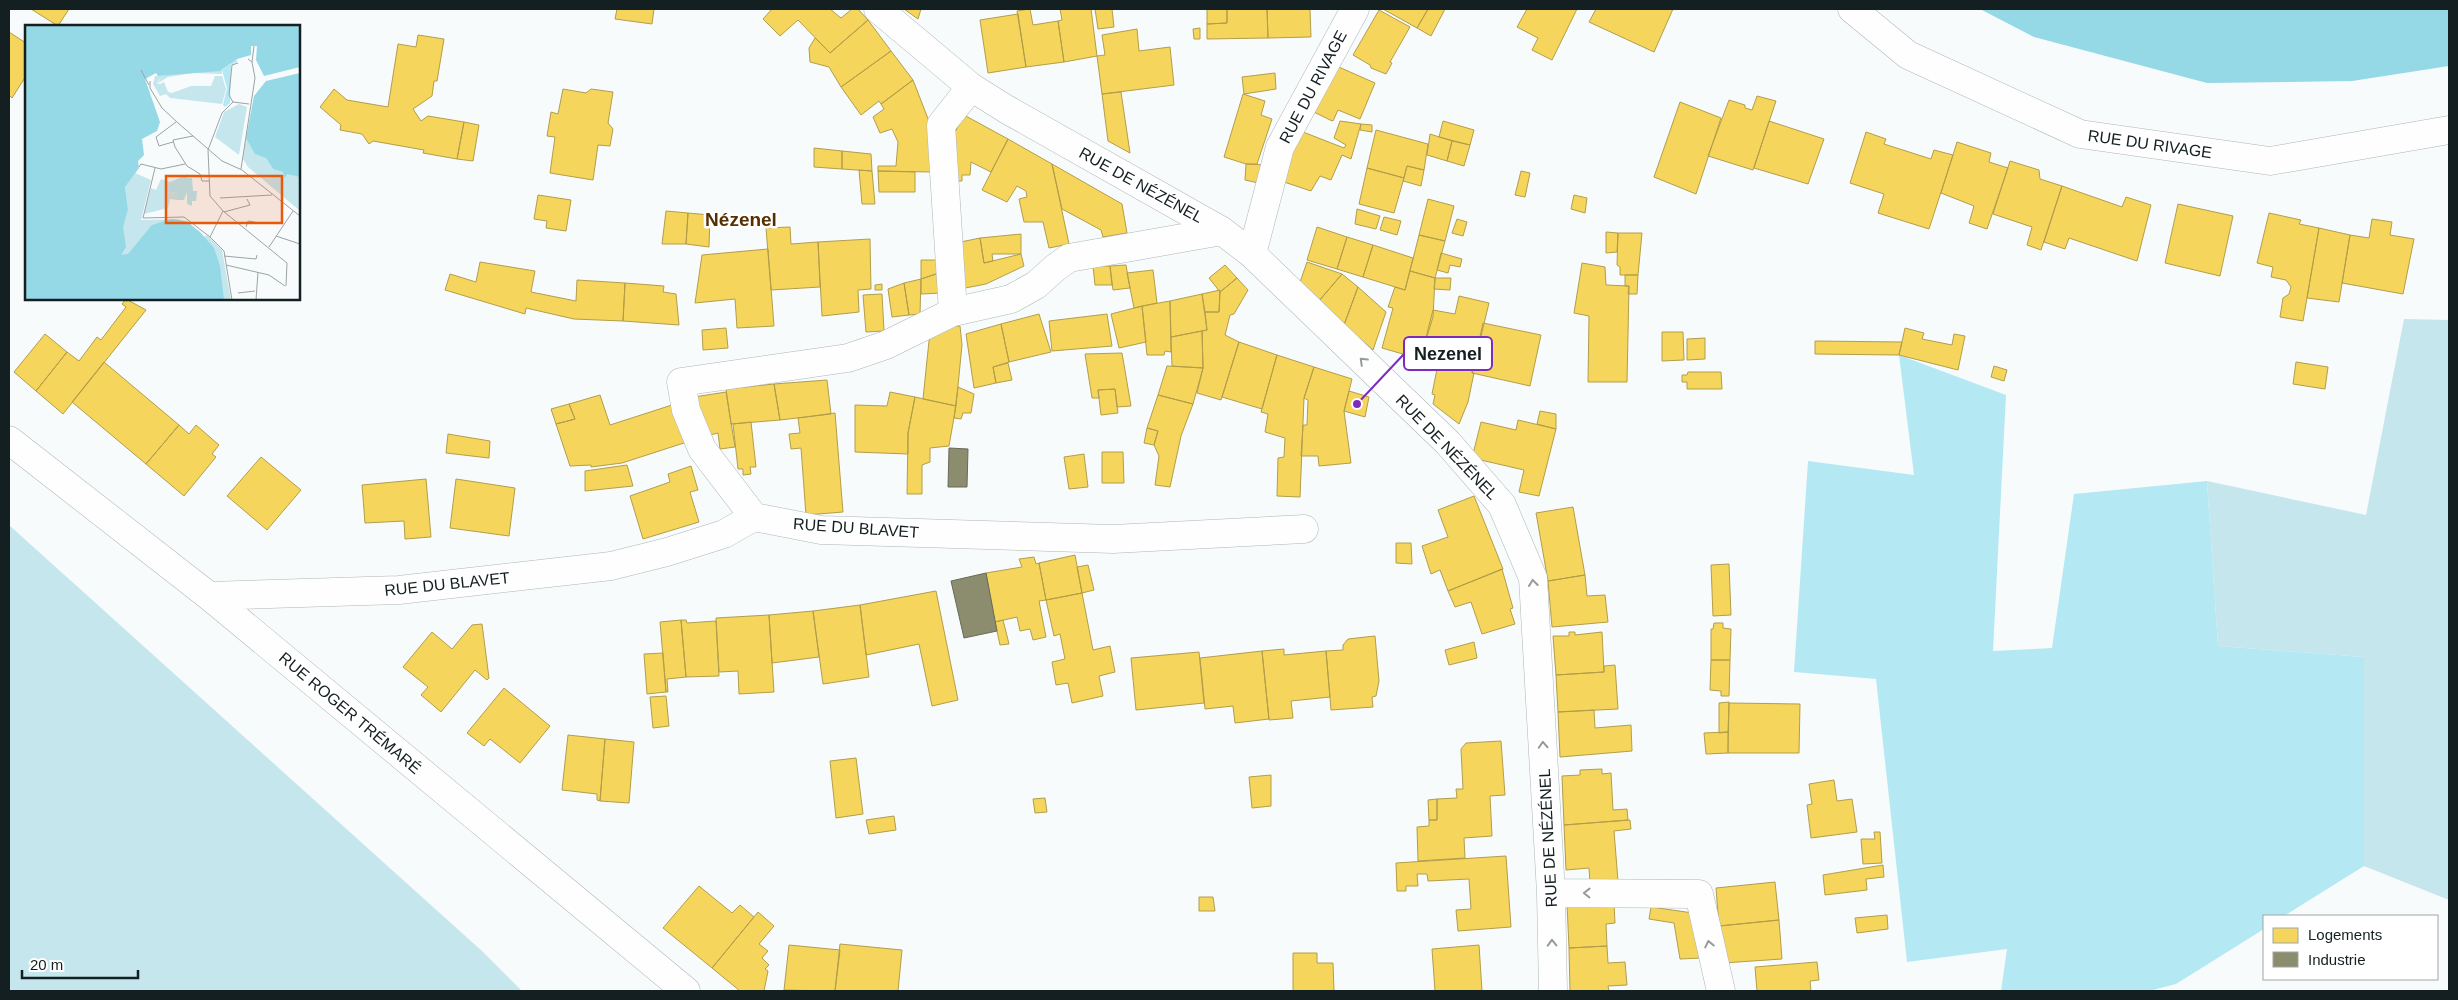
<svg xmlns="http://www.w3.org/2000/svg" width="2458" height="1000" font-family="Helvetica,sans-serif">
  <style>
    .green { fill: #c5e6ed }
    .forest { fill: #b4e9f4 }
    .water { fill: #95d8e6 }
    .homes { fill: #f6d55c; stroke: #b29e4a }
    .industry { fill: #8c8c6e; stroke: #686b57 }
    .lines { fill: none; stroke-linecap: round; stroke-linejoin: round }
    .minor-casing { stroke: #aeb6b7; stroke-width: 29 }
    .minor { stroke: #fefeff; stroke-width: 28 }
    .oneway { stroke: #959a9b }
    .labels { text-anchor: middle; dominant-baseline: central; stroke-width: 5; stroke-linejoin: round; paint-order: stroke }
    .street-label { font-size: 16px; fill: #141f21; stroke: #fff }
    .quarter-label { font-size: 19px; font-weight: bold; fill: #572f01; stroke: #fff }
    .inset-river { fill: none; stroke: #95d8e6; stroke-width: 2.5 }
    .inset-road { fill: none; stroke: #9ca3a4; stroke-width: 1 }
    .view { fill: #e8590c; fill-opacity: 0.15; stroke: #e8590c; stroke-width: 2.5 }
    .inset-edge { fill: none; stroke: #141f21; stroke-width: 2.5 }
    .leader { fill: none; stroke: #7b2cbf; stroke-width: 2 }
    .callout-dot { fill: #7b2cbf; stroke: #fff; stroke-width: 2 }
    .callout { fill: #fff; stroke: #7b2cbf; stroke-width: 2 }
    .callout-label { font-size: 18px; text-anchor: middle; font-weight: bold; fill: #141f21 }
  </style>
  <rect width="100%" height="100%" fill="#f7fbfc"/>
  <path class="green" d="M2404,319L2449,320V900L2364,866V657L2218,646L2207,481L2366,515Z
    M9,525L483,952L522,991H9Z"/>
  <path class="forest" d="M1899,355L2006,395L1993,651L2052,648L2074,494L2207,481L2218,646L2364,657V866L2284,916H2264V929L2176,984L2149,991H2001L2007,949L1907,962L1876,679L1794,672L1808,461L1914,475Z"/>
  <path class="water" d="M1980,9H2449V66L2352,81L2207,83L2034,37Z"/>
  <path class="homes" d="M31,9H69L58,26Z
    M617,9H654L652,24L615,19Z
    M772,9H830L841,18L852,9H858L868,20L830,53L798,20L780,36L763,19Z
    M904,9H921L918,19Z
    M1030,9L1033,25L1058,21L1064,62L1026,67L1017,11Z
    M1060,9H1091L1097,56L1064,62L1058,21L1062,20Z
    M1095,9H1112L1114,27L1098,29Z
    M1207,9H1227V23L1207,24Z
    M1227,9H1267L1268,38L1207,39V24L1227,23Z
    M1267,9H1310L1311,37L1268,38Z
    M1383,9H1428L1417,28Z
    M1428,9H1445L1431,36L1417,28Z
    M1527,9H1577L1552,60L1532,50L1538,38L1517,27Z
    M1596,9H1673L1654,52L1589,22Z
    M1379,10L1410,27L1390,62L1392,63L1386,74L1371,68L1370,65L1353,55Z
    M1018,14L1026,67L988,73L980,20Z
    M868,20L891,51L841,87L829,67L810,62L809,48L815,38L830,53Z
    M1200,28V39H1194L1193,29Z
    M1137,29L1139,51L1170,47L1174,85L1102,94L1097,56L1105,55L1102,35Z
    M9,32L26,43V76L12,98L9,95Z
    M418,35L444,39L437,81H434L432,96L413,109L421,121L428,116L464,122L457,159L423,153L424,150L373,141L369,144L362,134L340,130L341,125L320,107L334,89L347,100L388,107L398,44L416,47Z
    M891,51L913,80L881,104L879,101L861,115L841,87Z
    M1332,64L1375,83L1360,119L1338,110L1333,121L1330,120L1308,109Z
    M1275,73L1276,89L1244,94L1242,77Z
    M913,80L932,129V172L878,171V166H896L898,142L892,129L880,133L873,117L884,109L881,104Z
    M563,89L586,93L591,89L613,92L608,123L613,129L610,146L598,145L593,180L550,173L555,137L547,136L551,112L558,114Z
    M1121,92L1130,153L1108,141L1102,94Z
    M1243,94L1265,101L1261,115L1272,119L1257,164H1246L1224,157Z
    M1757,96L1776,101L1753,170L1708,156L1729,100L1745,105V108L1752,110Z
    M1680,102L1721,118L1696,194L1654,177Z
    M964,115L1008,139L991,172L971,162L970,175H962V181H951V140Z
    M1340,121L1361,124L1351,159L1342,155L1331,180L1320,176L1311,191L1281,181L1298,130L1344,148L1346,145L1334,138Z
    M1443,121L1474,130L1470,145L1439,137Z
    M1769,121L1824,139L1808,184L1754,168Z
    M464,122L479,125L473,161L457,159Z
    M1361,124L1372,125V132L1360,130Z
    M1376,130L1428,144L1424,170L1407,166L1404,178L1367,168Z
    M1866,132L1886,139L1884,144L1931,159L1934,150L1953,155L1929,229L1878,213L1884,194L1850,183Z
    M1430,134L1452,141L1447,161L1427,155Z
    M1008,139L1052,164L1069,244L1049,248L1043,222H1024L1019,199L1027,197L1026,191L1017,186L1007,202L982,190Z
    M1452,141L1470,145L1464,166L1447,161Z
    M1957,142L1991,153L1989,162L2008,168L1987,229L1969,223L1974,206L1941,193Z
    M814,148L842,151V169L814,167Z
    M842,151L871,154L872,171L842,169Z
    M2010,161L2039,170L2040,179L2062,186L2041,250L2027,245L2032,227L1993,214Z
    M1052,164L1122,204L1127,233L1103,237L1101,230L1062,209Z
    M1246,164L1267,165L1263,184L1245,180Z
    M1407,166L1424,170L1421,186L1403,181Z
    M1367,168L1404,178L1394,213L1359,204Z
    M859,170L872,171L875,204H862Z
    M878,171L915,172V192H879Z
    M1521,171L1530,173L1525,197L1515,195Z
    M2062,186L2122,207L2126,197L2151,205L2137,261L2069,238L2065,249L2044,242Z
    M538,195L571,200L566,231L546,228L547,221L534,219Z
    M1574,195L1587,198L1585,213L1571,209Z
    M1428,199L1454,206L1445,241L1419,235Z
    M2178,204L2233,216L2220,276L2165,263Z
    M1357,209L1380,216L1376,229L1355,224Z
    M666,211L688,213L686,244H662Z
    M688,213L710,215L709,247L686,244Z
    M2269,213L2301,220L2299,224L2319,228L2303,321L2280,317L2283,298L2289,294L2291,287L2286,280L2271,277L2273,267L2257,263Z
    M1384,217L1401,221L1397,235L1380,230Z
    M1457,219L1467,222L1463,236L1452,233Z
    M2372,219L2392,222L2390,235L2414,239L2403,294L2342,283L2350,235L2369,238Z
    M790,227L791,244L818,242L820,287L771,290L766,228Z
    M1317,227L1347,237L1337,269L1307,260Z
    M2319,228L2350,235L2339,302L2307,298Z
    M1606,232L1618,233L1617,252L1606,253Z
    M1618,233H1642L1638,275H1620V267L1617,265Z
    M1021,234V254H992L993,261L984,263L980,238Z
    M1419,235L1445,241L1435,278L1410,271Z
    M1347,237L1373,245L1363,277L1337,269Z
    M980,238L984,263L1021,254L1024,266L986,284L960,289L951,244Z
    M870,239L871,289L858,290L859,312L822,316L818,242Z
    M1373,245L1413,258L1405,290L1363,277Z
    M768,249L774,326L737,328L735,299L695,303L702,255Z
    M1441,253L1462,259L1460,267L1450,265L1448,273L1437,270Z
    M921,260H941L942,272L921,279Z
    M480,262L535,271L531,292L576,301L577,280L625,283L623,321L574,319L526,308L525,314L445,290L450,274L476,282Z
    M1307,262L1342,274L1318,302L1299,285Z
    M1582,263L1605,267L1606,285L1629,286L1627,382H1588L1589,316L1574,313Z
    M1126,265L1130,288L1113,290L1110,266Z
    M1225,265L1237,278L1220,292L1209,278Z
    M1093,266H1110L1112,285H1095Z
    M1153,270L1157,303L1134,308L1127,273Z
    M1410,271L1435,278L1433,317L1420,359L1382,348L1393,308L1388,307L1395,287L1405,290Z
    M942,272V293L921,294V279Z
    M1342,274L1358,287L1344,325L1318,302Z
    M1625,275H1638L1637,294H1628L1629,286H1625Z
    M1237,278L1248,290L1234,314L1230,315L1225,335L1239,342L1221,400L1197,393L1203,368L1202,331L1207,330L1205,312H1219L1220,292Z
    M1435,278H1451L1450,290L1434,289Z
    M921,279L920,314L909,315L904,283Z
    M625,283L664,286L663,292L676,294L679,325L623,321Z
    M904,283L909,315L892,317L888,289Z
    M882,284V290H875V285Z
    M1358,287L1386,312L1373,350L1344,325Z
    M1220,290L1219,312H1205L1202,294Z
    M882,294L884,331L866,332L863,295Z
    M1202,294L1207,330L1171,337L1170,301Z
    M1459,296L1489,303L1472,373H1474L1468,402L1459,424L1433,404L1435,395L1432,394L1441,349L1424,345L1433,310L1455,314Z
    M126,299L146,310L63,414L36,391L67,352L79,361L97,337L101,340L126,307L122,304Z
    M1170,301L1171,352L1165,351L1164,355H1147L1142,306Z
    M1142,306L1146,342L1119,348L1111,314Z
    M1039,314L1051,352L1009,362L1001,324Z
    M1107,314L1112,346L1052,351L1049,321Z
    M1483,323L1541,335L1530,386L1472,373Z
    M1001,324L1009,362L993,367L996,383L974,388L966,334Z
    M935,325L960,326L962,345L956,406L923,399L929,341Z
    M726,328L728,348L703,350L702,330Z
    M1905,328L1924,333L1922,339L1952,345L1954,334L1965,336L1958,370L1899,355Z
    M1202,331L1203,368L1172,366L1171,337Z
    M1662,332H1683L1684,360L1662,361Z
    M45,334L67,352L36,391L14,372Z
    M1705,338V359L1687,360V339Z
    M1815,341L1902,342L1899,355L1815,354Z
    M1239,342L1277,355L1262,409L1222,397Z
    M1122,353L1131,406L1117,407L1115,389L1098,390L1099,398H1092L1085,354Z
    M1277,355L1314,367L1304,398L1300,497L1277,496L1278,458L1284,457L1285,438L1265,432L1268,414L1261,412Z
    M104,362L179,425L146,464L72,402Z
    M2296,362L2328,367L2325,389L2293,384Z
    M1008,363L1012,380L996,383L993,367Z
    M1167,366L1203,368L1193,404L1158,395Z
    M1994,366L2007,370L2004,381L1991,377Z
    M1314,367L1352,379L1344,411L1351,463L1319,466L1318,456H1301L1303,425H1307L1308,400L1304,398Z
    M1688,372H1721L1722,389H1687V382H1682V375H1687Z
    M827,380L831,414L780,420L774,384Z
    M774,384L780,420L731,424L726,389Z
    M958,387L974,394L971,413H963L961,419L954,418Z
    M1115,389L1118,413L1101,415L1098,390Z
    M1349,391L1369,397L1365,417L1344,411Z
    M726,392L735,447L720,449L718,433L706,436L694,397Z
    M890,392L915,397L908,433V454L855,452V405L887,406Z
    M600,395L610,425L675,404L687,442L622,463L591,467V465L570,466L556,424L575,419L569,404Z
    M1158,395L1193,404L1181,436L1170,487L1155,485L1159,456L1154,445L1158,431L1147,428Z
    M915,397L956,406L949,446L930,448V462L922,465V494H907L908,433Z
    M569,404L575,419L556,424L551,409Z
    M1540,411L1556,414V429L1537,424Z
    M835,413L843,512L806,515L801,448L791,449L789,434L800,433L798,418Z
    M1518,420L1556,429L1539,496L1519,492L1524,470L1472,458L1481,422L1516,430Z
    M751,422L756,467H750L751,474L743,475V469H738L733,424Z
    M179,425L189,434L196,425L219,445L212,454L216,457L184,496L146,464Z
    M1147,428L1158,431L1154,445L1144,443Z
    M448,434L490,441L489,458L446,453Z
    M1102,452H1123L1124,483H1102Z
    M1084,454L1088,487L1069,489L1064,457Z
    M261,457L301,490L267,530L227,496Z
    M627,465L633,486L585,491V471Z
    M691,466L698,490L690,492L699,522L643,539L630,496L670,482L668,474Z
    M426,479L431,537L405,539L404,521L365,523L362,485Z
    M456,479L515,488L509,536L450,528Z
    M1474,496L1503,569L1448,591L1440,570L1431,574L1422,546L1448,537L1438,510Z
    M1573,507L1585,575L1548,581L1536,513Z
    M1396,543H1411L1412,564L1396,563Z
    M1075,555L1082,593L1046,600L1039,563Z
    M1034,557L1036,564L1039,563L1046,600L1039,601L1046,637L1033,640L1030,629L1020,631L1017,617L995,622L986,573L1022,567L1019,559Z
    M1729,564L1731,615L1713,616L1711,565Z
    M1088,565L1094,590L1082,593L1077,567Z
    M1502,569L1513,608L1510,609L1515,624L1482,634L1471,602L1455,607L1448,591Z
    M1585,575L1587,596L1605,595L1608,622L1552,627L1548,581Z
    M936,591L958,700L932,706L919,644L866,655L860,605Z
    M1082,593L1093,650L1110,646L1115,672L1099,676L1103,696L1072,703L1068,683L1056,685L1052,662L1065,659L1060,634L1054,636L1046,600Z
    M860,605L869,677L823,684L813,611Z
    M813,611L819,657L772,663L769,615Z
    M769,615L774,692L739,694L738,671L719,672L716,618Z
    M681,620H686L687,623L716,621L719,676L686,677Z
    M681,620L686,677L667,679L668,692H666L660,622Z
    M1003,620L1009,644L1000,645L995,622Z
    M1714,623H1723V628L1731,629L1730,660H1711V629H1713Z
    M482,624L489,678L487,680L475,670L441,712L421,695L428,687L403,667L432,632L452,649L472,625Z
    M1569,632H1575V635L1602,632L1604,672L1556,675L1553,636H1569Z
    M1375,636L1379,681L1376,696L1372,697L1373,707L1331,710L1326,651L1343,650V645L1348,639Z
    M1474,642L1477,658L1449,665L1445,650Z
    M1284,649V655L1326,651L1330,697L1291,701L1293,718L1269,720L1262,651Z
    M1262,651L1269,719L1235,723L1233,706L1205,709L1200,658Z
    M1199,652L1204,703L1136,710L1131,658Z
    M663,653L666,692L647,694L644,654Z
    M1711,660H1730L1729,696H1721V691L1710,690Z
    M1615,665L1618,709L1558,712L1556,675L1604,672V666Z
    M504,688L550,726L520,763L490,739L484,746L467,733Z
    M666,696L669,726L653,728L650,697Z
    M1729,702L1728,732L1719,733V703Z
    M1729,703L1800,704L1799,753H1728Z
    M1594,710L1595,728L1631,725L1632,751L1560,757L1558,712Z
    M1728,732V753L1706,754L1704,733Z
    M568,735L605,739L600,801L597,800V794L562,790Z
    M605,739L634,742L629,803L600,801Z
    M1501,741L1505,795L1490,796L1492,836L1464,838L1465,858L1418,861L1417,827L1429,826V820H1437V799L1457,798L1456,789H1463L1461,749L1466,743Z
    M856,758L863,814L836,818L830,761Z
    M1602,769V774L1611,773L1613,810L1627,809L1628,820L1564,825L1562,776L1580,775V770Z
    M1271,775V806L1252,808L1249,777Z
    M1834,780L1837,801L1852,799L1857,832L1811,838L1807,805L1812,804L1809,784Z
    M1045,798L1047,812L1035,813L1033,799Z
    M1437,799V820H1429L1428,800Z
    M894,816L896,830L869,834L866,820Z
    M1630,820L1631,829L1614,831L1618,881L1590,883L1589,868L1566,870L1564,825Z
    M1874,832H1880L1882,863L1863,864L1861,839H1875Z
    M1506,856L1511,927L1458,931L1456,910L1471,909L1469,879L1428,881L1427,874H1417L1418,886H1406V891H1397L1396,863Z
    M1883,865L1884,877L1866,879L1867,890L1825,895L1823,875Z
    M1775,882L1779,920L1719,926L1716,888Z
    M699,886L732,913L740,905L754,917L712,968L663,928Z
    M1199,897H1213L1215,911H1199Z
    M1567,904H1614L1615,923L1606,924L1607,946L1569,948Z
    M1651,907L1693,913L1701,958L1680,959L1674,923L1649,919Z
    M758,912L774,926L759,944L768,951L762,958L769,965L765,969L768,971L764,991H740L712,968Z
    M1887,915L1888,929L1857,933L1855,918Z
    M1779,920L1782,959L1723,963L1719,926Z
    M840,944L902,950L898,991H835Z
    M789,945L840,950L835,991L784,990Z
    M1479,945L1482,991H1435L1432,949Z
    M1607,946L1608,963L1625,962L1627,985L1608,986L1609,991H1570L1569,948Z
    M1293,953H1317V963H1333L1334,991H1293Z
    M1817,962L1819,980L1810,981L1811,991H1757L1755,967Z"/>
  <path class="industry" d="M949,448L968,449L967,487H948Z
    M986,573L997,631L964,638L951,581Z"/>
  <g class="lines">
    <g class="minor-casing">
      <path id="minor" d="M878,9L971,87L1006,109L1222,231L1252,254L1448,443L1502,505L1533,578L1551,893L1553,991
        M1852,9L1908,55L2080,134L2270,161L2449,130
        M1252,254L1280,147L1355,9
        M953,312L941,125L971,87
        M9,440L209,596L686,991
        M754,517L702,449L686,410L681,382L848,358L886,345L953,312L1011,299L1036,285L1055,268L1069,258L1222,231
        M209,596L399,590L611,566L667,552L724,534L754,517L821,530L1113,539L1304,529
        M1551,893L1699,894L1721,991"/>
    </g>
    <use href="#minor" class="minor"/>
  </g>
  <defs><path id="oneway-chevron" d="M-2-3.5L2.5 0L-2 3.5" fill="none" stroke-width="1.6" stroke-linecap="round" stroke-linejoin="round" transform="scale(1.25)"/></defs>
  <g class="oneway">
    <use href="#oneway-chevron" transform="translate(1363 361) rotate(-136)"/>
    <use href="#oneway-chevron" transform="translate(1533 583) rotate(-97)"/>
    <use href="#oneway-chevron" transform="translate(1543 745) rotate(-93)"/>
    <use href="#oneway-chevron" transform="translate(1587 893) rotate(-179)"/>
    <use href="#oneway-chevron" transform="translate(1552 943) rotate(-91)"/>
    <use href="#oneway-chevron" transform="translate(1709 944) rotate(-102)"/>
  </g>
  <g class="labels">
    <g class="street-label">
      <text transform="translate(1313 87) rotate(-62)">RUE DU RIVAGE</text>
      <text transform="translate(2150 144) rotate(8)">RUE DU RIVAGE</text>
      <text transform="translate(1141 185) rotate(29)">RUE DE NÉZÉNEL</text>
      <text transform="translate(1447 447) rotate(46)">RUE DE NÉZÉNEL</text>
      <text transform="translate(856 528) rotate(4)">RUE DU BLAVET</text>
      <text transform="translate(447 584) rotate(-6)">RUE DU BLAVET</text>
      <text transform="translate(350 713) rotate(40)">RUE ROGER TRÉMARÉ</text>
      <text transform="translate(1548 838) rotate(-93)">RUE DE NÉZÉNEL</text>
    </g>
    <g class="quarter-label">
      <text x="741" y="219">Nézenel</text>
    </g>
  </g>
  <g transform="translate(25 25)">
    <rect width="275" height="275" fill="#f7fbfc"/>
    <path d="M197,45V49L168,48L143,52L133,58L136,52L132,58L135,59L139,57L143,67L147,68L166,61H186L190,51H197L201,64L197,79L145,73L141,69L135,71L128,59L130,51ZM214,79L222,82L214,130L190,112L199,87ZM221,113L241,133L248,144L275,152V186L223,142L218,134ZM110,148L126,155L116,195L152,194L164,198L179,212L182,210L197,225L206,275H103L80,218L103,184L100,162ZM136,154L145,157V167L152,168V175L145,174L143,183L119,189L126,163L131,165Z" fill="#c5e6ed"/>
    <path d="M212,34V37L206,40L205,78L200,82L198,80L202,63L197,45ZM163,149L162,153H167L168,166H172L171,176H167V181L162,179V167L159,175H152V168L145,167V157Z" fill="#b4e9f4"/>
    <path d="M0,0H275V42L239,51L231,35L232,21H226V30L212,34L195,46L133,51L131,48L120,54L135,97L132,106L117,114L119,130L113,136L114,143L100,162L103,184L98,202L101,222L96,230L103,229L127,200L146,194L161,196L175,207L189,223L195,241L199,275H0ZM275,48V152L262,149L260,153L258,147L248,144L241,133L230,129L221,113L229,71L241,56Z" fill="#95d8e6"/>
    <path class="inset-river" d="M103,0L105,12L125,34M0,117L50,36L65,0M33,275L26,217L31,187L88,45L101,36L119,33L129,39L107,11L105,0"/>
    <path class="inset-road" d="M227,37L229,21M116,45L124,60M125,56V63L137,83L153,98L197,136L217,145L275,191M208,77L204,70L207,40L213,38M224,79L208,77L197,88L183,125L185,171L198,186L262,238L261,261M168,111L148,115L150,122L162,141L175,149L177,156H184M148,117L134,121L131,112L151,97M114,142L116,139L136,144L160,139M130,143L118,193L159,192L185,212L199,226L207,275M216,144L230,53L227,37L223,34M195,173L247,170M199,187L225,180L222,174M221,202L223,196L235,198M251,211L275,219M185,212L198,186M244,222L268,186M199,231L231,234L232,230M201,240L244,250L260,261M213,268L230,266M231,275L233,247"/>
    <path class="view" d="M141,151H257V198H141Z"/>
    <rect width="275" height="275" class="inset-edge"/>
  </g>
  <path class="leader" d="M1357 404L1404 354"/>
  <circle class="callout-dot" cx="1357" cy="404" r="5"/>
  <rect class="callout" x="1404" y="337" width="88" height="33" rx="5"/>
  <g class="callout-label">
    <text x="1448" y="360">Nezenel</text>
  </g>
  <rect width="2458" height="1000" fill="none" stroke="#141f21" stroke-width="20"/>
  <rect x="2263" y="915" width="175" height="65" fill="#ffffff" stroke="#a1a5a6"/>
  <rect x="2273" y="928" width="25" height="15" fill="#f6d55c" stroke="#a1a5a6"/>
  <text x="2308" y="940" font-size="15" fill="#141f21">Logements</text>
  <rect x="2273" y="952" width="25" height="15" fill="#8c8c6e" stroke="#a1a5a6"/>
  <text x="2308" y="965" font-size="15" fill="#141f21">Industrie</text>
  <path d="M22 970v8h116v-8" fill="none" stroke="#141f21" stroke-width="2.5"/>
  <text x="30" y="970" font-size="15" fill="#141f21" stroke="#ffffff" stroke-width="4" paint-order="stroke">20 m</text>
</svg>
